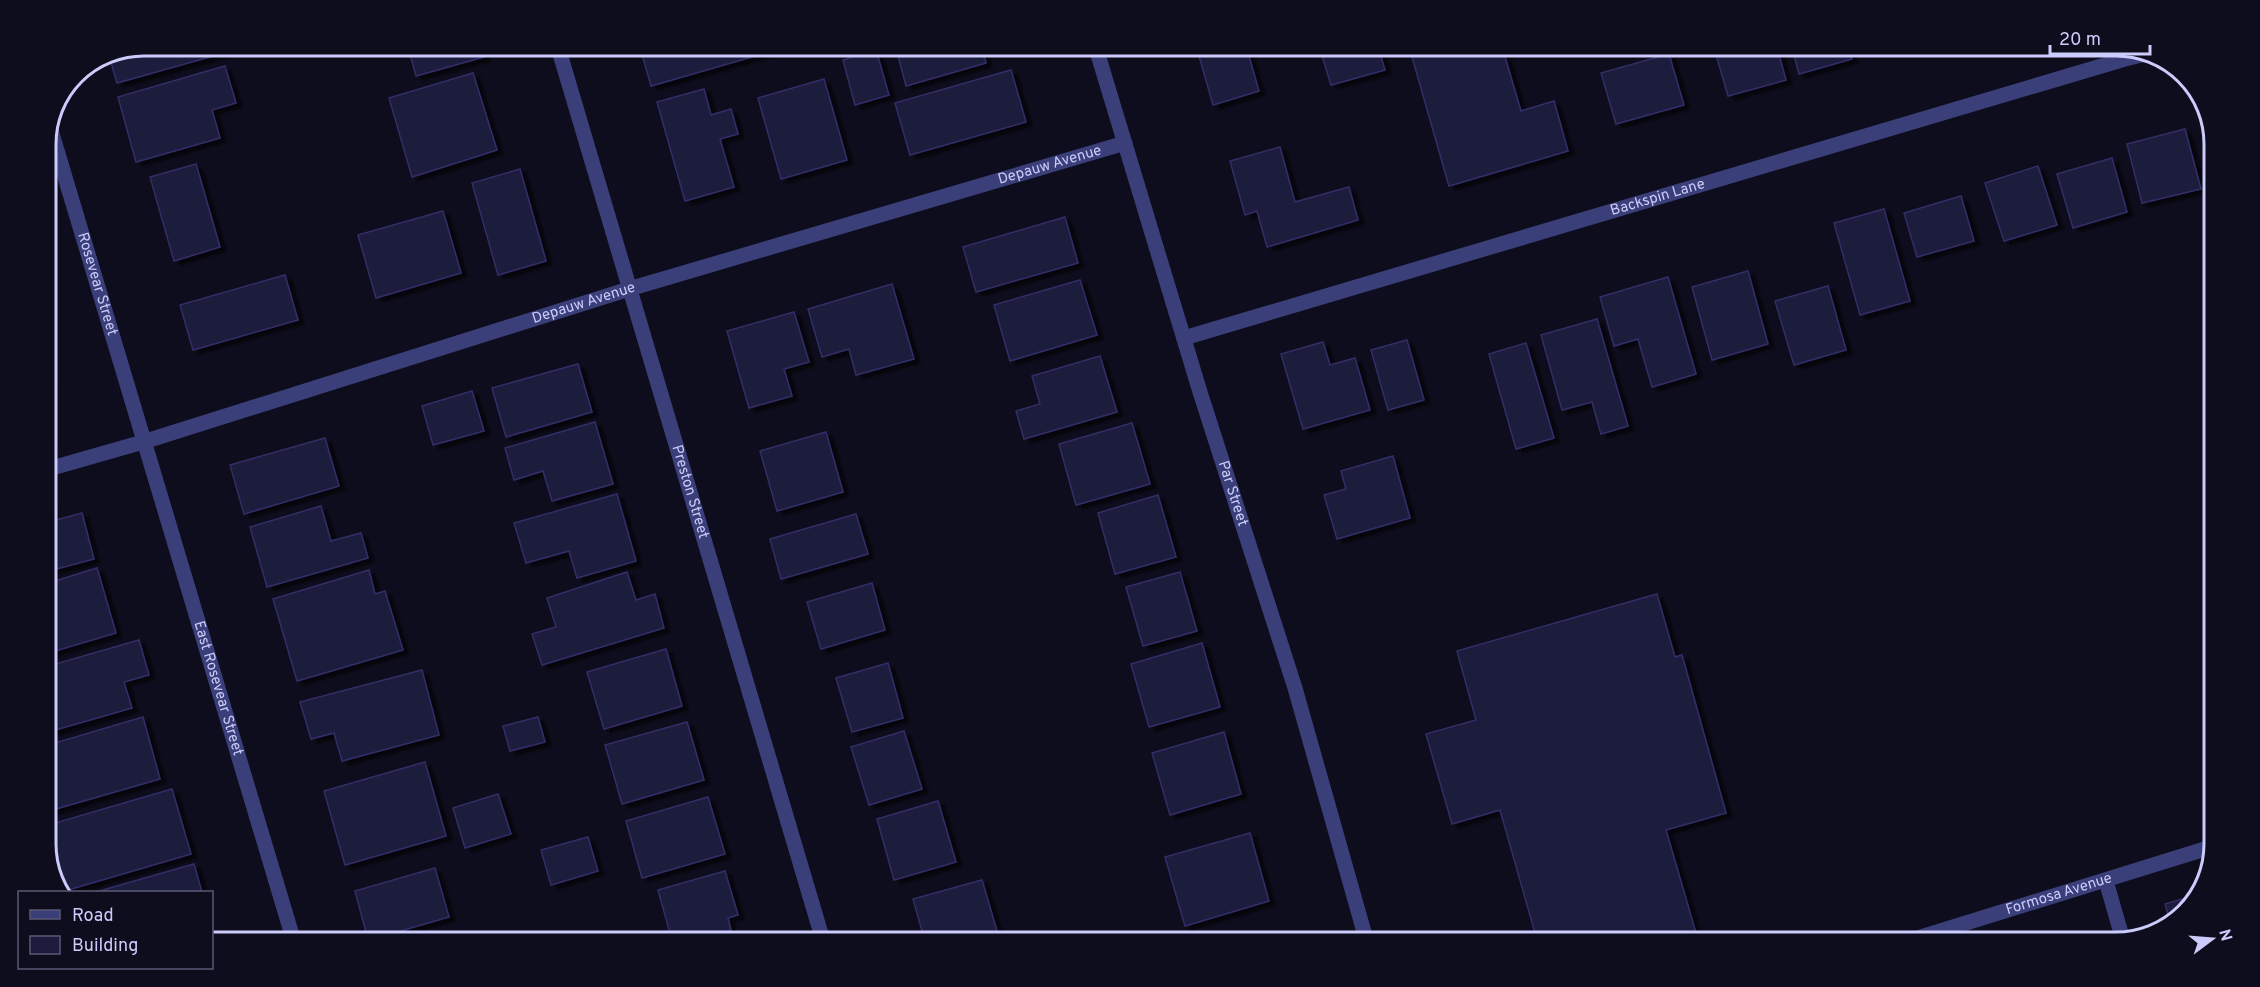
<svg xmlns="http://www.w3.org/2000/svg" width="2260" height="987" font-family="Overpass,sans-serif">
  <style>
    .building { fill: #1d1a3c; stroke: #322e67; stroke-width: 1.5; filter: url(#shadow) }
    .lines { fill: none; stroke-linecap: round; stroke-linejoin: round }
    .minor { stroke: #3b3f79; stroke-width: 15 }
    .labels { text-anchor: middle; dominant-baseline: central; stroke-width: 4.5; stroke-linejoin: round; paint-order: stroke }
    .street-label { font-size: 15px; fill: #ccccfc; stroke: #0e0d1d }
    .rim { fill: none; stroke: #ccccfc; stroke-width: 3 }
  </style>
  <defs>
    <filter id="shadow"><feDropShadow dx="6" dy="4" stdDeviation="1.5" flood-color="#0009"/></filter>
  </defs>
  <rect width="100%" height="100%" fill="#0e0d1d"/>
  <path class="building" d="M143,45H222L224,53L117,83L110,59Z
    M408,46H481L484,57L416,76Z
    M640,47H780V49L651,86Z
    M896,48H982L986,63L906,86Z
    M1197,49H1247L1259,91L1213,105Z
    M1320,49L1379,50L1385,70L1331,85Z
    M876,50L889,95L855,105L843,60Z
    M1410,50H1503L1521,111L1554,101L1568,151L1449,186Z
    M1715,51H1778L1786,80L1728,96Z
    M1793,51H1849L1852,59L1799,74Z
    M1669,54L1684,105L1616,124L1601,73Z
    M225,66L236,103L212,110L220,138L136,162L118,97Z
    M1011,70L1026,122L910,155L895,103Z
    M473,73L497,150L412,177L389,98Z
    M824,79L847,160L781,179L758,98Z
    M704,89L711,115L731,109L738,134L720,139L734,187L685,201L657,102Z
    M2185,129L2201,189L2142,203L2127,144Z
    M1280,147L1295,202L1349,187L1358,220L1267,247L1257,211L1245,215L1230,161Z
    M2112,158L2127,212L2073,228L2057,174Z
    M196,164L220,247L174,261L150,177Z
    M2038,166L2057,225L2004,241L1985,183Z
    M520,169L546,261L498,275L472,183Z
    M1961,196L1974,241L1917,257L1904,213Z
    M1884,209L1910,301L1860,315L1834,223Z
    M443,211L461,273L376,298L358,235Z
    M1065,217L1078,263L976,292L963,247Z
    M1748,271L1768,344L1712,360L1692,287Z
    M285,275L298,320L193,350L180,305Z
    M1668,277L1696,374L1652,387L1638,339L1614,346L1600,297Z
    M1080,280L1097,335L1010,361L994,305Z
    M892,284L914,359L856,375L849,349L822,357L808,309Z
    M1828,286L1846,350L1794,365L1775,301Z
    M794,312L809,362L784,369L792,396L749,408L727,331Z
    M1597,319L1628,426L1601,434L1592,402L1562,410L1541,335Z
    M1407,340L1424,400L1388,410L1371,350Z
    M1323,342L1330,365L1355,358L1370,410L1303,429L1281,354Z
    M1526,343L1554,438L1516,449L1489,354Z
    M1100,356L1117,412L1024,439L1016,411L1040,404L1032,376Z
    M578,364L592,412L506,437L492,388Z
    M45,391L50,409L45,411Z
    M472,391L484,431L433,445L422,406Z
    M595,422L613,484L552,501L543,471L514,480L505,448Z
    M1132,423L1150,484L1076,505L1059,444Z
    M826,432L843,492L777,511L760,451Z
    M325,438L339,486L244,514L230,465Z
    M1393,456L1410,518L1337,539L1324,495L1346,489L1341,471Z
    M617,494L636,561L577,578L569,551L526,563L514,523Z
    M1158,495L1176,557L1115,574L1098,513Z
    M321,506L331,541L361,533L368,558L267,587L250,527Z
    M82,513L94,559L45,572V523Z
    M856,514L868,554L781,579L770,539Z
    M97,568L116,633L45,654V584Z
    M369,570L375,594L385,591L403,650L297,681L273,599Z
    M627,572L636,600L655,594L664,628L542,665L532,634L556,627L547,598Z
    M1180,572L1197,631L1143,646L1126,587Z
    M872,583L885,630L821,649L807,602Z
    M1657,594L1675,657L1682,655L1726,813L1666,830L1696,933L1671,940H1537L1500,810L1452,824L1426,734L1476,720L1457,651Z
    M139,640L149,675L124,682L132,708L45,733V667Z
    M1202,643L1220,707L1149,727L1131,664Z
    M666,649L682,706L604,729L587,672Z
    M888,663L903,718L852,732L836,678Z
    M422,670L439,735L342,761L334,733L311,739L300,702Z
    M143,717L160,779L49,811L45,798V746Z
    M538,717L545,742L510,751L503,726Z
    M687,722L704,780L622,804L605,745Z
    M904,731L922,789L869,805L851,747Z
    M1224,732L1241,794L1170,815L1152,753Z
    M425,762L446,836L345,865L324,791Z
    M172,789L191,854L61,892L45,851V826Z
    M498,794L511,834L465,848L453,808Z
    M708,797L725,854L642,878L626,821Z
    M938,801L956,862L894,880L877,819Z
    M1250,833L1269,901L1185,926L1165,857Z
    M588,837L598,871L551,885L541,850Z
    M194,864L202,892H96Z
    M435,868L449,917L383,936H367L355,891Z
    M725,871L738,915L728,918L731,930L707,937H671L658,890Z
    M982,880L999,938H924L913,899Z
    M2196,895L2172,925H2171L2165,904Z"/>
  <g class="lines">
    <g class="minor">
      <path id="s1" d="M558,47L822,937"/>
      <path id="s2" d="M1096,48L1200,392L1295,688L1366,939"/>
      <path id="s3" d="M50,127L292,935"/>
      <path id="s4" d="M1184,338L2125,59L2154,52"/>
      <path id="s5" d="M45,470L143,442L629,289L1125,143"/>
      <path d="M2106,881L2123,940"/>
      <path id="s6" d="M1908,941L2208,848"/>
    </g>
  </g>
  <g class="labels">
    <g class="street-label">
      <text stroke="none"><textPath href="#s5" startOffset="1050">Depauw Avenue</textPath></text>
      <text stroke="none"><textPath href="#s4" startOffset="494">Backspin Lane</textPath></text>
      <text stroke="none"><textPath href="#s3" startOffset="164">Rosevear Street</textPath></text>
      <text stroke="none"><textPath href="#s5" startOffset="564">Depauw Avenue</textPath></text>
      <text stroke="none"><textPath href="#s1" startOffset="464">Preston Street</textPath></text>
      <text stroke="none"><textPath href="#s2" startOffset="466">Par Street</textPath></text>
      <text stroke="none"><textPath href="#s3" startOffset="586">East Rosevear Street</textPath></text>
      <text stroke="none"><textPath href="#s6" startOffset="158">Formosa Avenue</textPath></text>
    </g>
  </g>
  <path d="M0 0H2260V987H0ZM144 56H2116A88 88 0 0 1 2204 144V844A88 88 0 0 1 2116 932H144A88 88 0 0 1 56 844V144A88 88 0 0 1 144 56Z" fill="#0e0d1d" fill-rule="evenodd"/>
  <path class="rim" d="M144 56H2116A88 88 0 0 1 2204 144V844A88 88 0 0 1 2116 932H144A88 88 0 0 1 56 844V144A88 88 0 0 1 144 56Z"/>
  <rect x="18" y="891" width="195" height="78" fill="#0e0d1d" stroke="#5a5976" stroke-width="1.5"/>
  <rect x="30" y="910" width="30" height="9" fill="#3b3f79" stroke="#5a5976" stroke-width="1.5"/>
  <text x="72" y="921" font-size="18" fill="#ccccfc">Road</text>
  <rect x="30" y="936" width="30" height="18" fill="#1d1a3c" stroke="#5a5976" stroke-width="1.5"/>
  <text x="72" y="951" font-size="18" fill="#ccccfc">Building</text>
  <g transform="translate(2212 939) rotate(74)" stroke="#0e0d1d" stroke-width="4.5" paint-order="stroke">
  <path d="M0-4.5L10 22L0 15L-10 22Z" fill="#ccccfc"/>
  <text y="-9" font-size="16" font-weight="bold" text-anchor="middle" fill="#ccccfc">N</text>
  </g>
  <path d="M2050 45v9h100v-9" fill="none" stroke="#ccccfc" stroke-width="3"/>
  <text x="2059" y="45" font-size="18" fill="#ccccfc" stroke="#0e0d1d" stroke-width="4.5" paint-order="stroke">20 m</text>
</svg>
